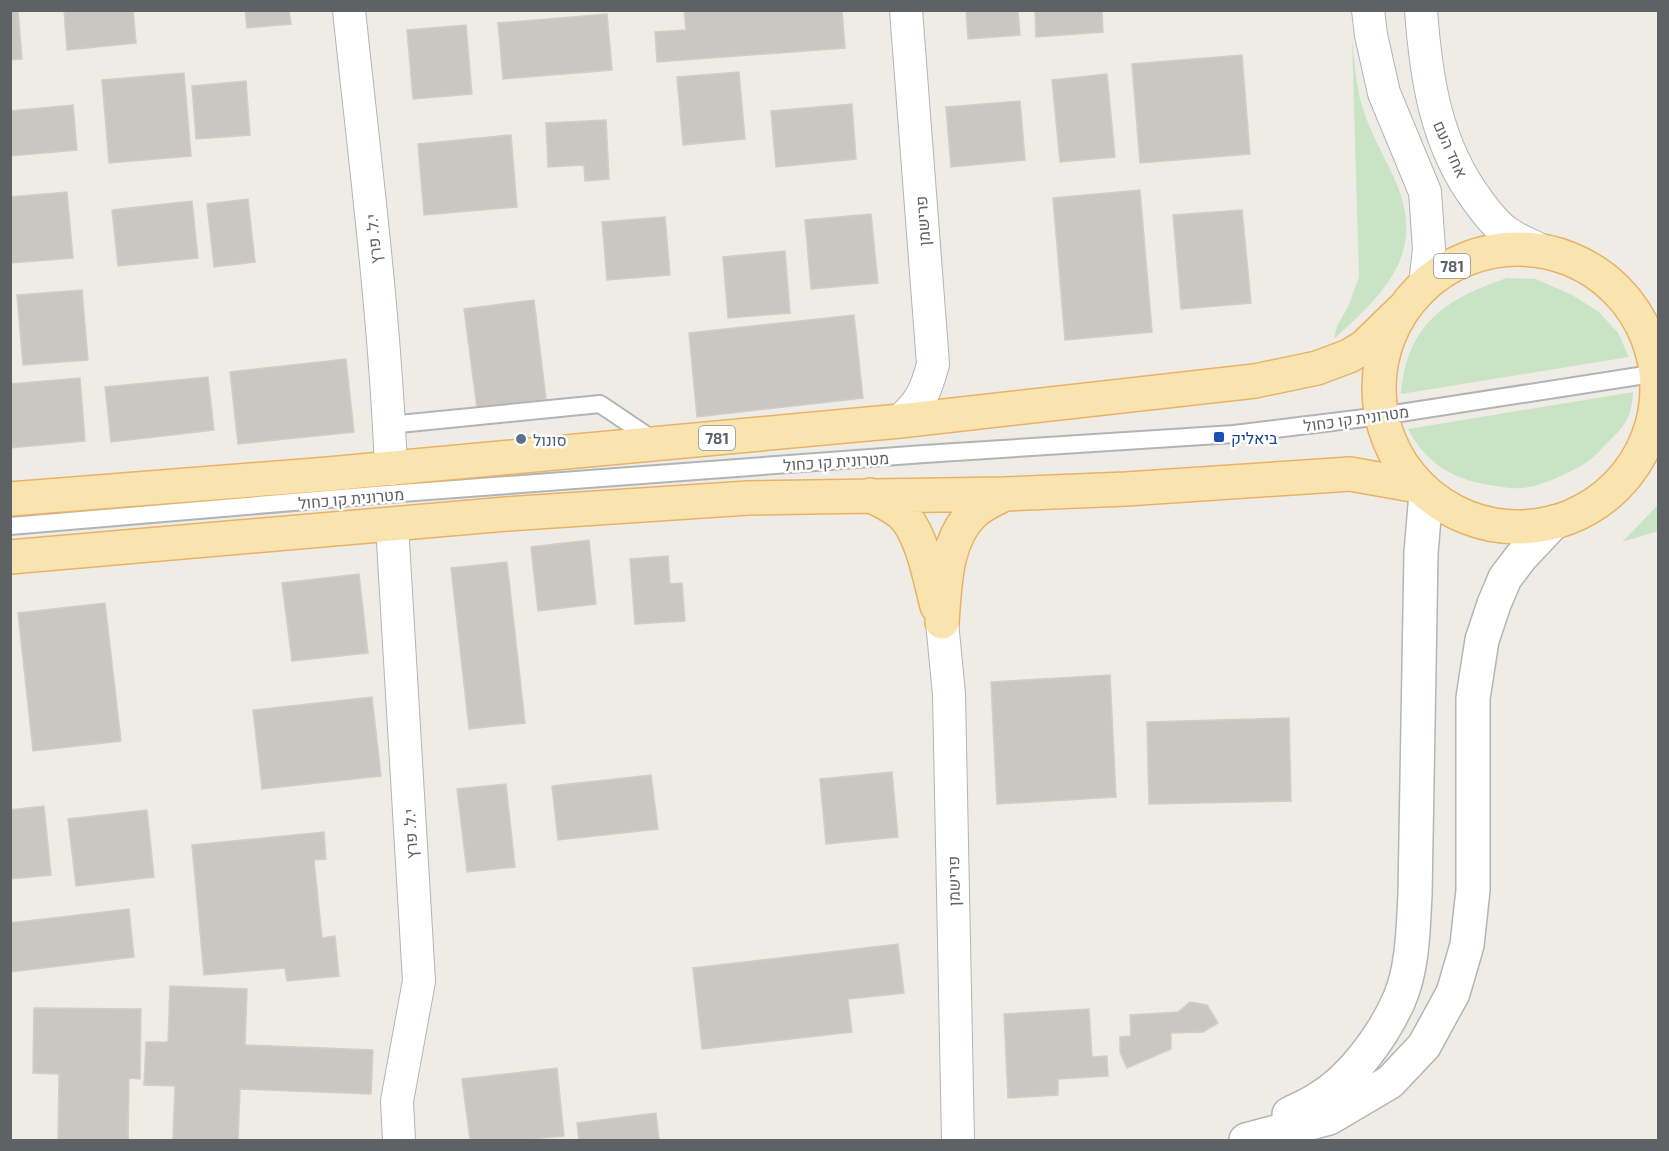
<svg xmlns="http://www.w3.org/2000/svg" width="1669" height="1151" font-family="'Exo 2',Heebo,sans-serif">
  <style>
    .green { fill: #c9e4c4 }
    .building { fill: #cac7c2; stroke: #d3cdc5; stroke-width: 1.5 }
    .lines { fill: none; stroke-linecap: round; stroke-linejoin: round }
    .lane-casing { stroke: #b1b4b7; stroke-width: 20 }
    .street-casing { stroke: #b1b4b7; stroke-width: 34 }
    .secondary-casing { stroke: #b2b6b9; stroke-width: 36 }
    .primary-casing { stroke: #e7b266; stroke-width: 36 }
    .lane { stroke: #fff; stroke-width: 16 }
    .street { stroke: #fff; stroke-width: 32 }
    .secondary { stroke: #fff; stroke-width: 33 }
    .primary { stroke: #f9e4b0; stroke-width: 33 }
    .transit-dot { fill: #1a4fb4; stroke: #fff; stroke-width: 2 }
    .service-dot { fill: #5c6f8a; stroke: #fff; stroke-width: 2 }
    .labels { text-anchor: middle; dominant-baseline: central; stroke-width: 5; stroke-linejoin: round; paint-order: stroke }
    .shield { fill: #fff; stroke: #8e9193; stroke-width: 1.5 }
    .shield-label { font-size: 15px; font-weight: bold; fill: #5e6265 }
    .street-label { font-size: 16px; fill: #5e6265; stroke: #fff }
    .transit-label { font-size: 16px; fill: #164399; stroke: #fff; text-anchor: start }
    .service-label { font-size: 16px; fill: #4e5e75; stroke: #fff; text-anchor: start }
  </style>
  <rect width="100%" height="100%" fill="#efece6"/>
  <path class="green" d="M1352,40C1355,63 1356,90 1364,112C1373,139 1388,162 1398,187C1425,257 1381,296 1334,339L1337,326L1348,307L1359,277Z
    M1507,278L1536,279L1572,295L1599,312L1618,333L1629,357L1401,394C1407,324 1445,299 1507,278Z
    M1633,392C1632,419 1623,428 1604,446C1599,452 1593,458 1587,462C1570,473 1539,488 1519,488C1511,489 1503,487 1496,486C1455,481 1427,465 1408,429Z
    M1658,505V531L1622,542Z"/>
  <path class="building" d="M10,10H18L22,59L10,60Z
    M64,10H133L136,43L67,50Z
    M245,10H289L291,24L247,28Z
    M684,10H842L845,48L657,62L655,32L686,30Z
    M966,10H1018L1020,35L968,39Z
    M1035,10H1102L1103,32L1036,37Z
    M607,14L612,70L503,79L498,23Z
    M466,25L472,94L413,99L407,30Z
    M1242,55L1250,154L1140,163L1132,64Z
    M739,72L745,139L683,145L677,77Z
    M184,73L191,156L109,163L102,80Z
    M1107,74L1115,157L1060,162L1052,80Z
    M246,81L250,135L196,139L192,86Z
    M1020,101L1025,160L951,167L946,107Z
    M852,104L856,159L776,167L771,111Z
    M73,105L77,150L10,156V111Z
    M606,120L609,179L585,181L584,165L548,167L546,123Z
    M511,135L517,207L424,215L418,144Z
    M1140,190L1152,332L1065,340L1053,198Z
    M67,192L73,258L10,263V197Z
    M248,199L255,262L214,267L207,204Z
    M192,201L198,258L118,266L112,210Z
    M1242,210L1251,303L1181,309L1173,215Z
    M871,214L878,283L811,289L805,220Z
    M665,217L670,275L607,280L602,222Z
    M785,251L790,313L728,318L723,257Z
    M82,290L88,360L23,365L17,295Z
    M534,300L546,399L477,408L464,309Z
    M854,315L863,398L697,417L689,333Z
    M346,359L354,432L238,444L230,372Z
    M208,377L214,430L111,442L105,387Z
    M80,378L85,441L10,448V384Z
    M589,540L596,604L538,611L531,547Z
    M668,556L670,584L682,583L685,621L635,624L630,559Z
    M507,562L525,723L469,729L451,568Z
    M359,574L368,653L292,661L282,583Z
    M105,603L121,741L33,751L18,613Z
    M1110,675L1116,797L997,804L991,682Z
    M372,697L381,776L262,789L253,710Z
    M1289,718L1291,801L1149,804L1147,722Z
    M892,772L898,837L826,844L820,779Z
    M651,775L658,829L558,840L552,786Z
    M506,784L515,867L467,872L457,789Z
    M44,806L51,875L10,879V810Z
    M147,810L154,877L76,886L68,819Z
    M324,832L326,859L314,860L322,938L335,936L339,976L287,981L285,968L204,975L192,845Z
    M129,909L134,957L10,972V923Z
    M898,944L904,993L848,999L852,1032L702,1049L693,968Z
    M170,986L247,989L245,1045L373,1050L371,1094L240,1089L238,1140H173L175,1086L144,1085L146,1042H168Z
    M1190,1002L1207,1005L1218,1023L1203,1032L1171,1033V1049L1127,1068L1120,1052V1037L1131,1036L1130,1015L1178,1012Z
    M34,1008L141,1009L140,1079L129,1078L128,1140H58L59,1074L33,1073Z
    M1089,1009L1092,1057L1107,1056L1108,1076L1058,1079V1095L1008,1098L1004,1014Z
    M557,1068L564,1136L519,1140H470L462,1079Z
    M656,1113L659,1140H579L577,1123Z"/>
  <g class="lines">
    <g class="lane-casing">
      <path id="lane" d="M389,425L600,404L655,441
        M10,526L388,494L924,454L1234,434L1381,416L1658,373"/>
    </g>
    <g class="street-casing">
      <path id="street" d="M349,10C365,163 385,316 391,469
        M1368,10L1371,35L1384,93L1425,192L1429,249L1425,285
        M1421,10C1426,79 1436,145 1478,201C1486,212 1495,224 1506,232C1517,240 1531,245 1542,251
        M900,421C921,402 926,391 933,364L906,10
        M392,525L419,981L397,1101L399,1140
        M942,622L949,694L958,1140"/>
    </g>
    <g class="secondary-casing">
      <path id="secondary" d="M1289,1114C1299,1109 1309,1105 1318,1099C1352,1079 1383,1036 1399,1000C1413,968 1413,929 1415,895L1421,553L1426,494
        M1246,1140L1329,1118L1390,1082L1424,1046L1453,993L1467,945L1473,890V698L1482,640L1494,604L1505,578L1521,557L1554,522"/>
    </g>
    <g class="primary-casing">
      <path id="primary" d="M1379 388a139 139 0 1 1 278 0a139 139 0 1 1-278 0Z
        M870,495C881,501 893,506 902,514C922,533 930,579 937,606
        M10,499L328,474L900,421L1255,381L1317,368L1349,356L1364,347L1402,310
        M10,557L506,514L748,498L1005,494L1126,489L1350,474L1418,486
        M942,622C945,585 945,540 973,513C981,505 995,499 1005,494"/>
    </g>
    <use href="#lane" class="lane"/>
    <use href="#street" class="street"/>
    <use href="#secondary" class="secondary"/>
    <use href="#primary" class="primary"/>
  </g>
  <rect class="transit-dot" x="1213" y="431" width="12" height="12" rx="3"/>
  <circle class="service-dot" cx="521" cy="439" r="6"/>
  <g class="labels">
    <g class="shield">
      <rect x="1434" y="254" width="36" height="24" rx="4.5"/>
      <rect x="699" y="426" width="36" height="24" rx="4.5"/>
    </g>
    <g class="shield-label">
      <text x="1452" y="266">781</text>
      <text x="717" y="438">781</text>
    </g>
    <g class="street-label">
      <text transform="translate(1451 149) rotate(66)">אחד העם</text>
      <text transform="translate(922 221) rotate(-94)">פרישמן</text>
      <text transform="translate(373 239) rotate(-95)">י.ל. פרץ</text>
      <text transform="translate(1356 418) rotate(-8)">מטרונית קו כחול</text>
      <text transform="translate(836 461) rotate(-4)">מטרונית קו כחול</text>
      <text transform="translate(351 498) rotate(-5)">מטרונית קו כחול</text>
      <text transform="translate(410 834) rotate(-93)">י.ל. פרץ</text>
      <text transform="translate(953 881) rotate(-91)">פרישמן</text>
    </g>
    <g class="transit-label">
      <text x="1231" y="437">ביאליק</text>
    </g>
    <g class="service-label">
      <text x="533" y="439">סונול</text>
    </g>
  </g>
  <rect width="1669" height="1151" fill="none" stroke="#5e6265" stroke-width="24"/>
</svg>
